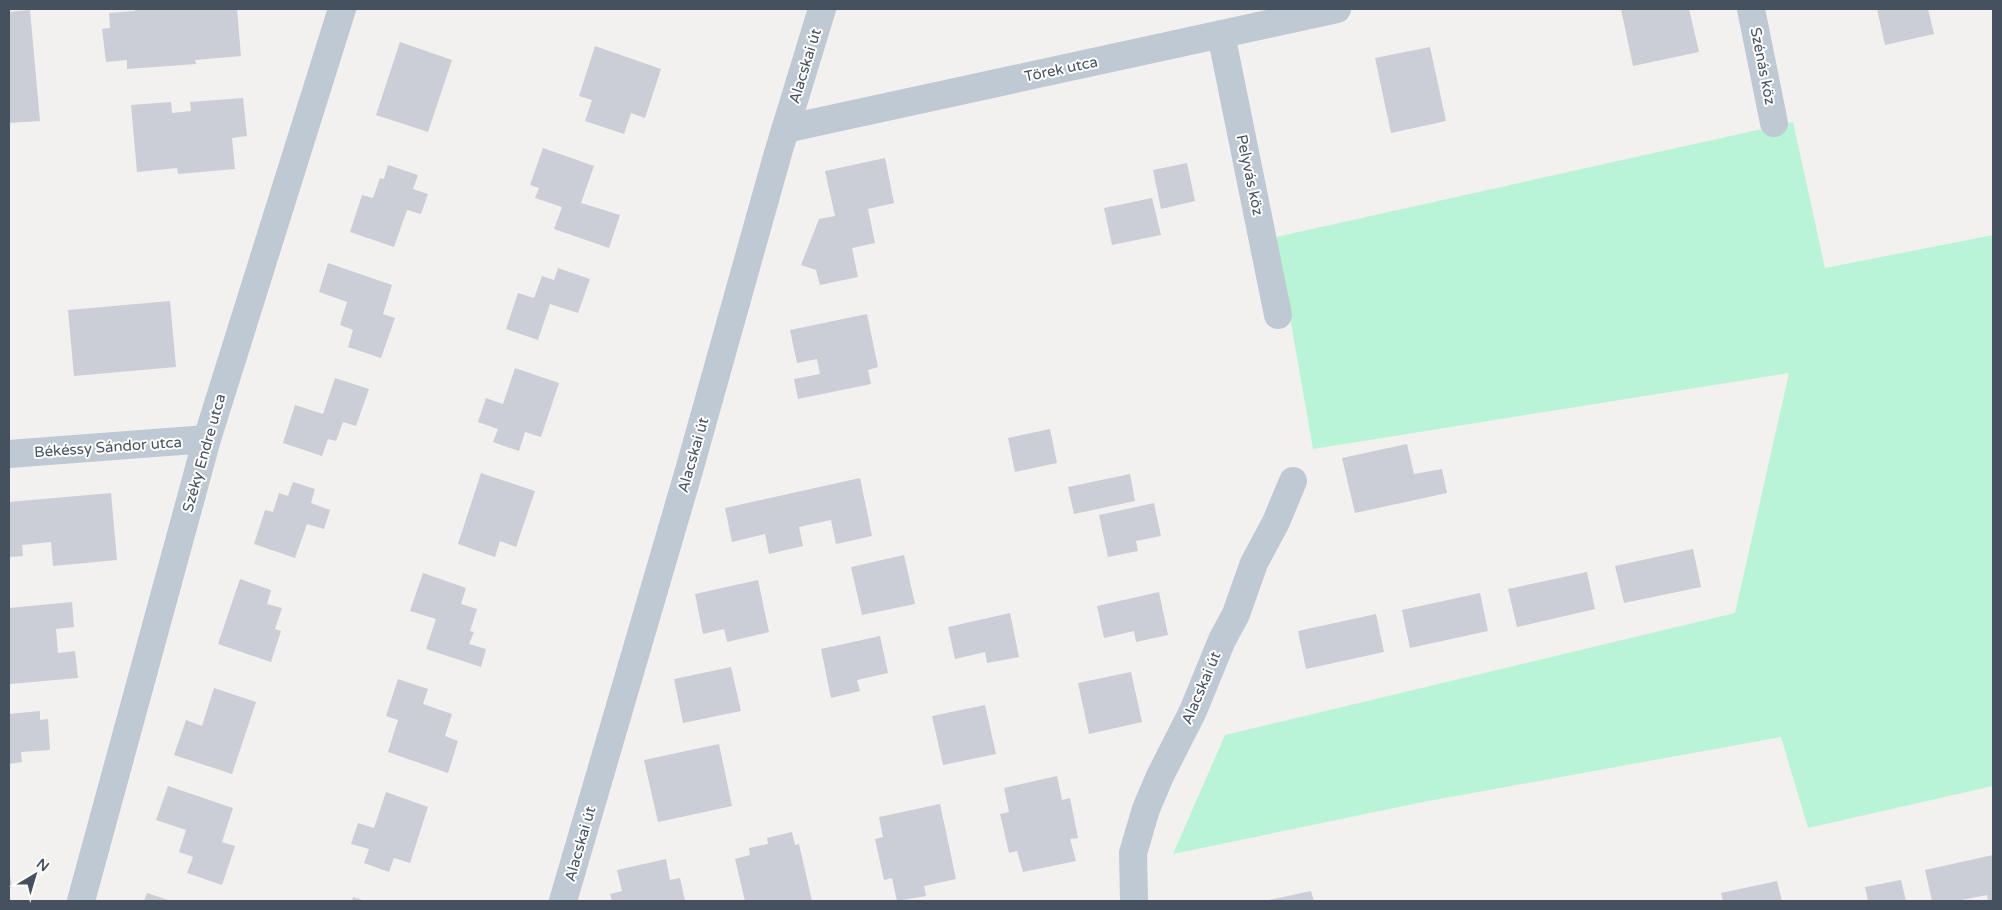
<svg xmlns="http://www.w3.org/2000/svg" width="2002" height="910" font-family="'Varela Round',sans-serif">
  <style>
    .green { fill: #baf4d6 }
    .building { fill: #cbced6 }
    .lines { fill: none; stroke-linecap: round; stroke-linejoin: round }
    .minor { stroke: #bfc9d3; stroke-width: 28 }
    .labels { text-anchor: middle; dominant-baseline: central; stroke-width: 4; stroke-linejoin: round; paint-order: stroke }
    .street-label { font-size: 15px; fill: #465160; stroke: #fff }
  </style>
  <rect width="100%" height="100%" fill="#f3f0f0"/>
  <path class="green" d="M1793,122L1825,268L1993,235V786L1808,828L1781,737L1423,802L1173,854L1225,735L1735,613L1789,373L1313,449L1276,237Z"/>
  <path class="building" d="M135,9H237L241,56L195,60L196,64L127,69V60L106,62L102,29L110,28L109,13L135,11Z
    M1621,9H1689L1699,52L1633,66Z
    M1877,9H1928L1934,34L1885,45Z
    M30,10L40,121L9,123V12Z
    M400,42L452,60L428,132L376,115Z
    M595,46L661,69L645,118L631,113L624,134L585,121L592,100L579,96Z
    M1430,47L1446,121L1391,133L1375,58Z
    M243,98L247,136L232,138L235,169L178,174L177,168L137,172L131,105L171,102L172,113L191,111L190,102Z
    M543,148L594,166L581,203L620,215L609,248L554,229L562,207L535,198L539,188L530,185Z
    M885,158L894,203L868,209L875,243L852,248L858,277L820,285L816,270L801,265L819,219L835,216L825,171Z
    M1187,163L1195,201L1161,209L1153,170Z
    M388,165L418,175L413,189L428,194L421,214L407,210L394,247L350,232L362,195L373,198L380,178L384,179Z
    M1152,198L1161,235L1112,245L1104,208Z
    M328,263L392,285L383,314L395,318L381,358L348,347L353,330L340,325L347,302L319,292Z
    M558,268L590,279L578,313L550,304L538,340L506,329L518,293L534,298L542,276L554,280Z
    M170,301L176,367L74,376L68,310Z
    M867,314L878,367L868,370L871,384L798,399L794,379L820,374L817,359L797,363L790,330Z
    M515,368L559,383L541,437L525,432L519,451L493,442L498,429L478,422L486,398L503,404Z
    M335,378L369,389L356,426L343,422L336,441L328,439L322,456L283,443L295,405L323,414Z
    M1050,429L1057,463L1015,472L1008,438Z
    M1407,444L1414,474L1442,469L1447,493L1355,513L1342,458Z
    M481,473L535,491L516,547L500,541L495,557L458,544Z
    M1130,474L1135,501L1074,514L1068,487Z
    M860,478L872,536L836,544L831,520L799,527L803,546L769,554L765,534L732,542L725,508Z
    M293,482L315,489L311,503L330,510L324,529L307,524L295,558L254,544L265,510L273,512L279,493L288,496Z
    M111,493L117,560L53,566L51,542L22,545L23,556L9,557V502Z
    M1154,503L1161,536L1136,541L1138,551L1108,557L1099,515Z
    M1693,549L1701,587L1624,603L1615,566Z
    M904,555L915,604L862,615L851,567Z
    M1587,572L1595,609L1517,627L1508,589Z
    M423,573L466,588L461,604L477,609L470,631L474,632L469,644L486,649L481,667L426,649L436,619L410,611Z
    M240,579L271,590L267,604L282,608L275,629L281,631L271,662L218,644Z
    M758,580L769,632L727,642L724,629L703,634L695,594Z
    M1159,592L1168,635L1136,642L1134,631L1104,638L1097,606Z
    M1480,593L1488,631L1410,648L1402,610Z
    M72,602L74,627L56,629L58,653L75,651L78,678L10,684L9,608Z
    M1010,613L1019,657L987,663L985,652L955,659L948,627Z
    M1376,614L1384,652L1306,669L1298,631Z
    M880,636L888,673L857,680L860,691L831,698L821,649Z
    M731,667L741,711L683,723L674,679Z
    M1131,672L1142,722L1089,734L1078,683Z
    M398,679L428,689L423,704L452,714L445,736L458,741L448,773L388,752L398,720L386,716Z
    M214,688L256,702L232,774L174,755L186,720L202,726Z
    M985,705L996,754L943,765L932,716Z
    M40,711V720L48,719L50,750L21,752L22,762L9,764V714Z
    M719,744L732,806L658,822L644,760Z
    M1057,776L1062,800L1070,798L1078,838L1070,839L1076,861L1023,872L1017,851L1009,853L1000,814L1009,812L1004,788Z
    M168,786L233,808L222,842L235,846L222,885L187,873L193,857L179,852L186,830L156,820Z
    M386,792L428,807L410,863L394,858L389,872L364,863L369,849L351,844L358,823L374,828Z
    M940,804L956,879L924,886L926,896L897,901L892,878L884,880L875,839L883,837L879,817Z
    M792,832L795,845L799,844L812,901H745L735,859L750,855L749,848L768,844L767,838Z
    M1993,855V901H1988L1987,895L1956,901H1932L1925,870Z
    M666,859L670,880L680,878L685,901H612L610,894L622,891L617,870Z
    M9,871L12,887L9,888Z
    M1901,880L1906,901H1868L1865,887Z
    M1777,881L1782,901H1723L1721,893Z
    M1311,891L1314,901H1269V900Z
    M147,893L171,901H144Z
    M353,897L365,901H352Z"/>
  <g class="lines">
    <path class="minor" d="M1751,9L1774,123
      M1221,34L1278,315
      M785,129L1337,9
      M9,454L207,439
      M81,901L207,439L342,9
      M563,901L690,467L778,153L822,9
      M1134,901L1133,853L1146,809L1160,776L1193,711L1222,640L1236,614L1254,563L1276,522L1293,481"/>
  </g>
  <g class="labels">
    <g class="street-label">
      <text transform="translate(805 66) rotate(-73)">Alacskai út</text>
      <text transform="translate(1763 66) rotate(79)">Szénás köz</text>
      <text transform="translate(1061 69) rotate(-12)">Törek utca</text>
      <text transform="translate(1250 175) rotate(78)">Pelyvás köz</text>
      <text transform="translate(108 447) rotate(-4)">Békéssy Sándor utca</text>
      <text transform="translate(204 453) rotate(-74)">Széky Endre utca</text>
      <text transform="translate(693 455) rotate(-74)">Alacskai út</text>
      <text transform="translate(1201 688) rotate(-67)">Alacskai út</text>
      <text transform="translate(580 844) rotate(-74)">Alacskai út</text>
    </g>
  </g>
  <rect width="2002" height="910" fill="none" stroke="#465160" stroke-width="20"/>
  <g transform="translate(35 875) rotate(38)" stroke="#ffffff" stroke-width="4" paint-order="stroke">
  <path d="M0-4L9 19L0 12L-9 19Z" fill="#465160"/>
  <text y="-8" font-size="14" font-weight="bold" text-anchor="middle" fill="#465160">N</text>
  </g>
</svg>
